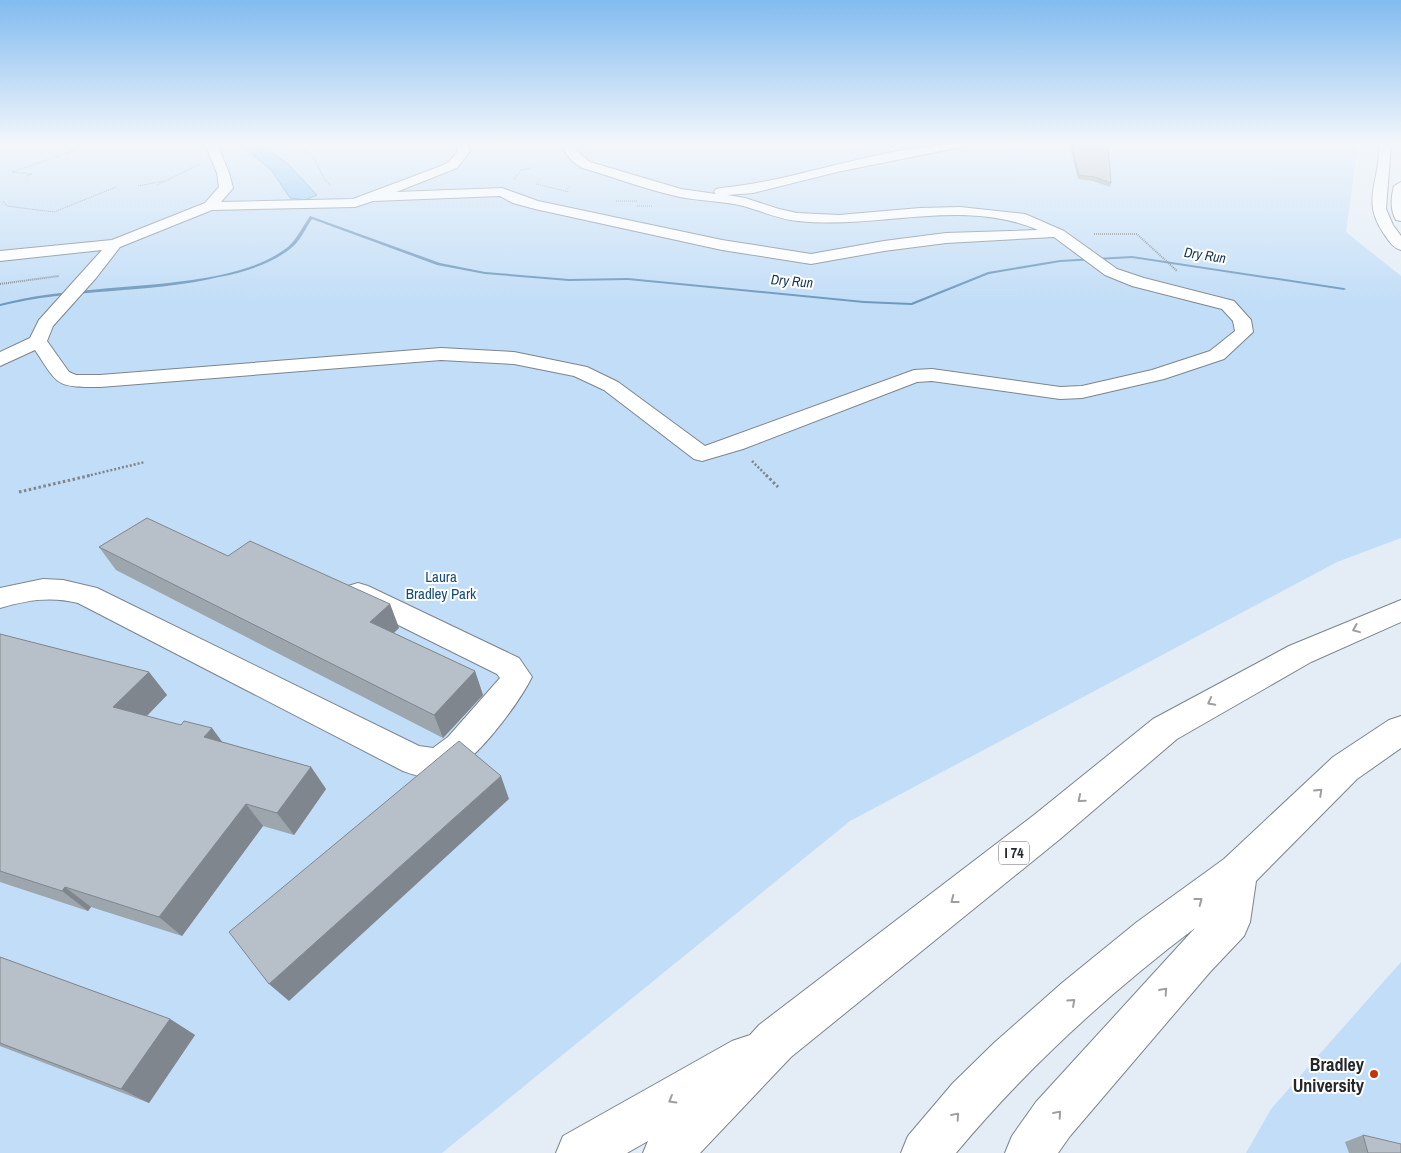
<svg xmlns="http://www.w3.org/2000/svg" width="1401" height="1153" font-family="'Archivo Narrow',sans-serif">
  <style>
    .green { fill: #c1ddf7 }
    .water { fill: #8ac6fa; stroke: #6c97bc }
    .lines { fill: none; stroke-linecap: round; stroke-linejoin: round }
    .stream { fill: #6c97bc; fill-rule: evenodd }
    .minor-casing { stroke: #7c858c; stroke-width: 2 }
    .major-casing { stroke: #7c858c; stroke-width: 2 }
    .highway-casing { stroke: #7c858c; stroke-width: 2 }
    .path-far3 { stroke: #7f858b; stroke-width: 1; stroke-dasharray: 1 1; stroke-linecap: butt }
    .path-far2 { stroke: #7f858b; stroke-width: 2; stroke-dasharray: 1 1; stroke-linecap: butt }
    .path-far1 { stroke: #7f858b; stroke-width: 2.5; stroke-dasharray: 2 2; stroke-linecap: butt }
    .path { stroke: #7f858b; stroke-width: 3; stroke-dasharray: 2.5 2.5; stroke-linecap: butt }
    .minor { fill: #fff; fill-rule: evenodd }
    .major { fill: #fff; fill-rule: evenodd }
    .highway { fill: #fff; fill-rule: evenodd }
    .wall { fill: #9da5ad }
    .shaded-wall { fill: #80868d }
    .building { fill: #b7c0c9; stroke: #80868d }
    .oneway { stroke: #9d9ea0 }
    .poi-dot { fill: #c0370a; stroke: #fff; stroke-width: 2 }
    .labels { text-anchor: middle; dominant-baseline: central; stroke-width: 4; stroke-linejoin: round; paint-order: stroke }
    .far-water-label { font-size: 14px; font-style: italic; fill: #153550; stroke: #fff }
    .shield { fill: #fff; stroke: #66686b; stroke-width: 1 }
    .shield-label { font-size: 14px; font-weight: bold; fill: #25282b }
    .park-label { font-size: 15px; fill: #144c76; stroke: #fff }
    .near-poi-label { font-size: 18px; font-weight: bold; fill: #25282b; stroke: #fff; text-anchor: end }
  </style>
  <rect width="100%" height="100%" fill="#e4edf6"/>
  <path class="green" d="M0,144H1358L1346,232L1401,276V538L1337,562L850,821L442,1153H0Z
    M1401,962V1153H1246L1271,1109Z"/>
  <path class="water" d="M240,144H260L288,164L317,195L305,200L290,198L272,171Z"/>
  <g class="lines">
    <path class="stream" d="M310,216L440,263L485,272L569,279L628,278L864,301L911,303L988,272L1060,260L1132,256L1344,288L1346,289L1344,290L1132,258L1060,262L989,274L912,305L864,303L628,280L569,281L485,274L437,265L312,219C305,229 300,242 290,249C269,265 244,272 219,277C147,294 72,288 0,306V304C61,288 129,289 192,280C224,275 261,268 288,247C297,239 303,226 310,216Z"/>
    <g class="minor-casing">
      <path id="minor" d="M205,144H217L229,173L233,188L221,202L353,199L441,166L449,162L458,151L454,144H466L470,151L457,168L396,192L502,188L538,201L722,240L811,254L884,241L946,233L1038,230C962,197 877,230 798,221C778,219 762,211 743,206C723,201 700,201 680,197C647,190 614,177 582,168L572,161L564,150L569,144H581L576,150L590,162L681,189L716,194L714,192L716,189L721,188C804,180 883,144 967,144L961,147L837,172L753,193L727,195L745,198L779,209L797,213L839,215L920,208L960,207L1025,214L1064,231L1117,269L1144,278L1234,301L1251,320L1253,332L1224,359L1164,379L1082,398L1060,399L932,381L917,382L743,449L702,461L694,459L604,390L574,376L514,364L441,360L100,387C55,387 59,386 35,350L0,366V352L30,338L39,320L102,250L0,261V251L112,240L205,203L219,187L217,173ZM500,196L513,203L535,209L722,250L811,264L884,251L946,243L1054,237L1105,275L1132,286L1222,309L1233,321L1235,331L1210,351L1152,370L1082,386L1060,387L932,369L914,370L705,446L618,382L587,367L514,352L441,348L100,375H76L69,372L47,341L53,326L96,278L120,247L212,210L355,207L373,201Z
        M43,579L63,580L97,588L419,746L433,748L448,737L500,678L497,674L348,600L344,593L348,586L358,583L368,586L519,658L532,677C517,706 472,768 440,777C429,780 414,775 403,771L78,603C51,596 27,600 0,608V588Z"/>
    </g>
    <g class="major-casing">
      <path id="major" d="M1379,144H1391L1386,209L1393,225L1401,236V250C1393,248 1389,241 1384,234C1360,199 1381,181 1379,144Z
        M1401,182V221L1396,220C1390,210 1391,197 1394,186Z"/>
    </g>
    <g class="highway-casing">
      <path id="highway" d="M1401,600V622L1311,662L1177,739L1060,839L791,1057L700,1153H643L648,1141L627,1153H556L563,1136L732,1041L750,1035L759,1025L1034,815L1153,719L1289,646Z
        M1401,716V748L1357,779L1256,881L1250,922L1244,936L1210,972L1070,1136L1058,1153H1005L1012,1136L1036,1102L1195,928C1108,994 1026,1069 956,1153H901L908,1136L953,1083L994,1043L1062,983L1137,922L1224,859L1333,757L1389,720Z"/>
    </g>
    <path class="path-far3" d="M291,144L312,155L325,180L330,185
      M27,176L32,174L12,172L76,150L81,147L79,144
      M514,179L521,170L531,168
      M536,184L569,192
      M157,185L200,164
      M138,186L163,181
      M566,190L570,186
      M3,201L7,206L54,212L116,187
      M616,201H637
      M637,206H653"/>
    <path class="path-far2" d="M1094,234H1137L1177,271
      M0,284L59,276"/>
    <path class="path-far1" d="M752,461L767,476
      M87,476L145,462"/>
    <path class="path" d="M766,475L778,487
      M19,492L92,475"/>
    <use href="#minor" class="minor"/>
    <use href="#major" class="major"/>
    <use href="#highway" class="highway"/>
  </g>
  <path class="wall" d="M1071,144H1078L1111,183L1110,187L1093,181L1078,179L1070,147Z
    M99,547L228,556L390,604L399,628L394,633L475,671L483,695L443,738L116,570Z
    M0,634L149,672L167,695L147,716L223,742L311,767L326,789L294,835L263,826L182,936L91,907L88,911L0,882Z
    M0,957L170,1019L195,1035L149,1103L0,1046Z
    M1363,1135L1401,1153H1349L1345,1142Z"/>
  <path class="shaded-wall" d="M390,604L399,628L380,645L370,622Z
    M475,671L483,695L443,738L434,715Z
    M149,672L167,695L133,730L113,707Z
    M212,728L229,751L204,737Z
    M311,767L326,789L294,835L277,813Z
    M501,776L509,799L289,1001L269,984Z
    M246,804L263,826L182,936L159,917Z
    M65,887L91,907L88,911L62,891Z
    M170,1019L195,1035L149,1103L121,1089Z"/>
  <path class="building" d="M1071,144H1078L1108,148L1111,183L1095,177L1079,175Z
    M147,518L228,556L250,541L390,604L370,622L475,671L434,715L99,547Z
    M0,634L149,672L113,707L181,725L184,721L212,728L204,737L311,767L277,813L246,804L159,917L65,887L62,891L0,871Z
    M459,741L501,776L269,984L229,932Z
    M0,957L170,1019L121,1089L0,1043Z
    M1363,1135L1401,1144V1153H1368Z"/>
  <defs><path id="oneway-chevron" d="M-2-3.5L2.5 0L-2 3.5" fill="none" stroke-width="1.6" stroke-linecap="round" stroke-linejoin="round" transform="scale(1.25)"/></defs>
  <g class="oneway">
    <use href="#oneway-chevron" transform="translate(1356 629) rotate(158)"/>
    <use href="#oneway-chevron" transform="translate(1211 702) rotate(152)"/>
    <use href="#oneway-chevron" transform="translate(1319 792) rotate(-44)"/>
    <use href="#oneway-chevron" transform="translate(1081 799) rotate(140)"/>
    <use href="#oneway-chevron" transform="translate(954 900) rotate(142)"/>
    <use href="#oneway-chevron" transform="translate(1199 901) rotate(-37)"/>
    <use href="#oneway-chevron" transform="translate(1164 991) rotate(-49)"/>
    <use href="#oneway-chevron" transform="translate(1072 1002) rotate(-42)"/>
    <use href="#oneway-chevron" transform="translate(672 1100) rotate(150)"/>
    <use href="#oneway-chevron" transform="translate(1058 1114) rotate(-49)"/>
    <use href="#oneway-chevron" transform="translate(956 1116) rotate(-49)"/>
  </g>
  <linearGradient id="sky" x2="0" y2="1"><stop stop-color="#82bbef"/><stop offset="0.47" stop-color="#f3f7fb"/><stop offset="1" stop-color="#f3f7fb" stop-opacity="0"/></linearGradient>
  <rect width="1401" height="306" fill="url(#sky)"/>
  <circle class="poi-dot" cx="1374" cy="1074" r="5"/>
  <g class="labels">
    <g class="far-water-label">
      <text transform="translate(1205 255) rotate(9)">Dry Run</text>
      <text transform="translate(792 281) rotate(5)">Dry Run</text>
    </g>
    <rect class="shield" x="999" y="841.5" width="30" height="23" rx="4"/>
    <g class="shield-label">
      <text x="1014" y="853">I 74</text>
    </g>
    <g class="park-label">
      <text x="441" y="576">Laura<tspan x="441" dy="17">Bradley Park</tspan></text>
    </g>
    <g class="near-poi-label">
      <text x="1364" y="1064">Bradley<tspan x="1364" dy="21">University</tspan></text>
    </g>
  </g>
</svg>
